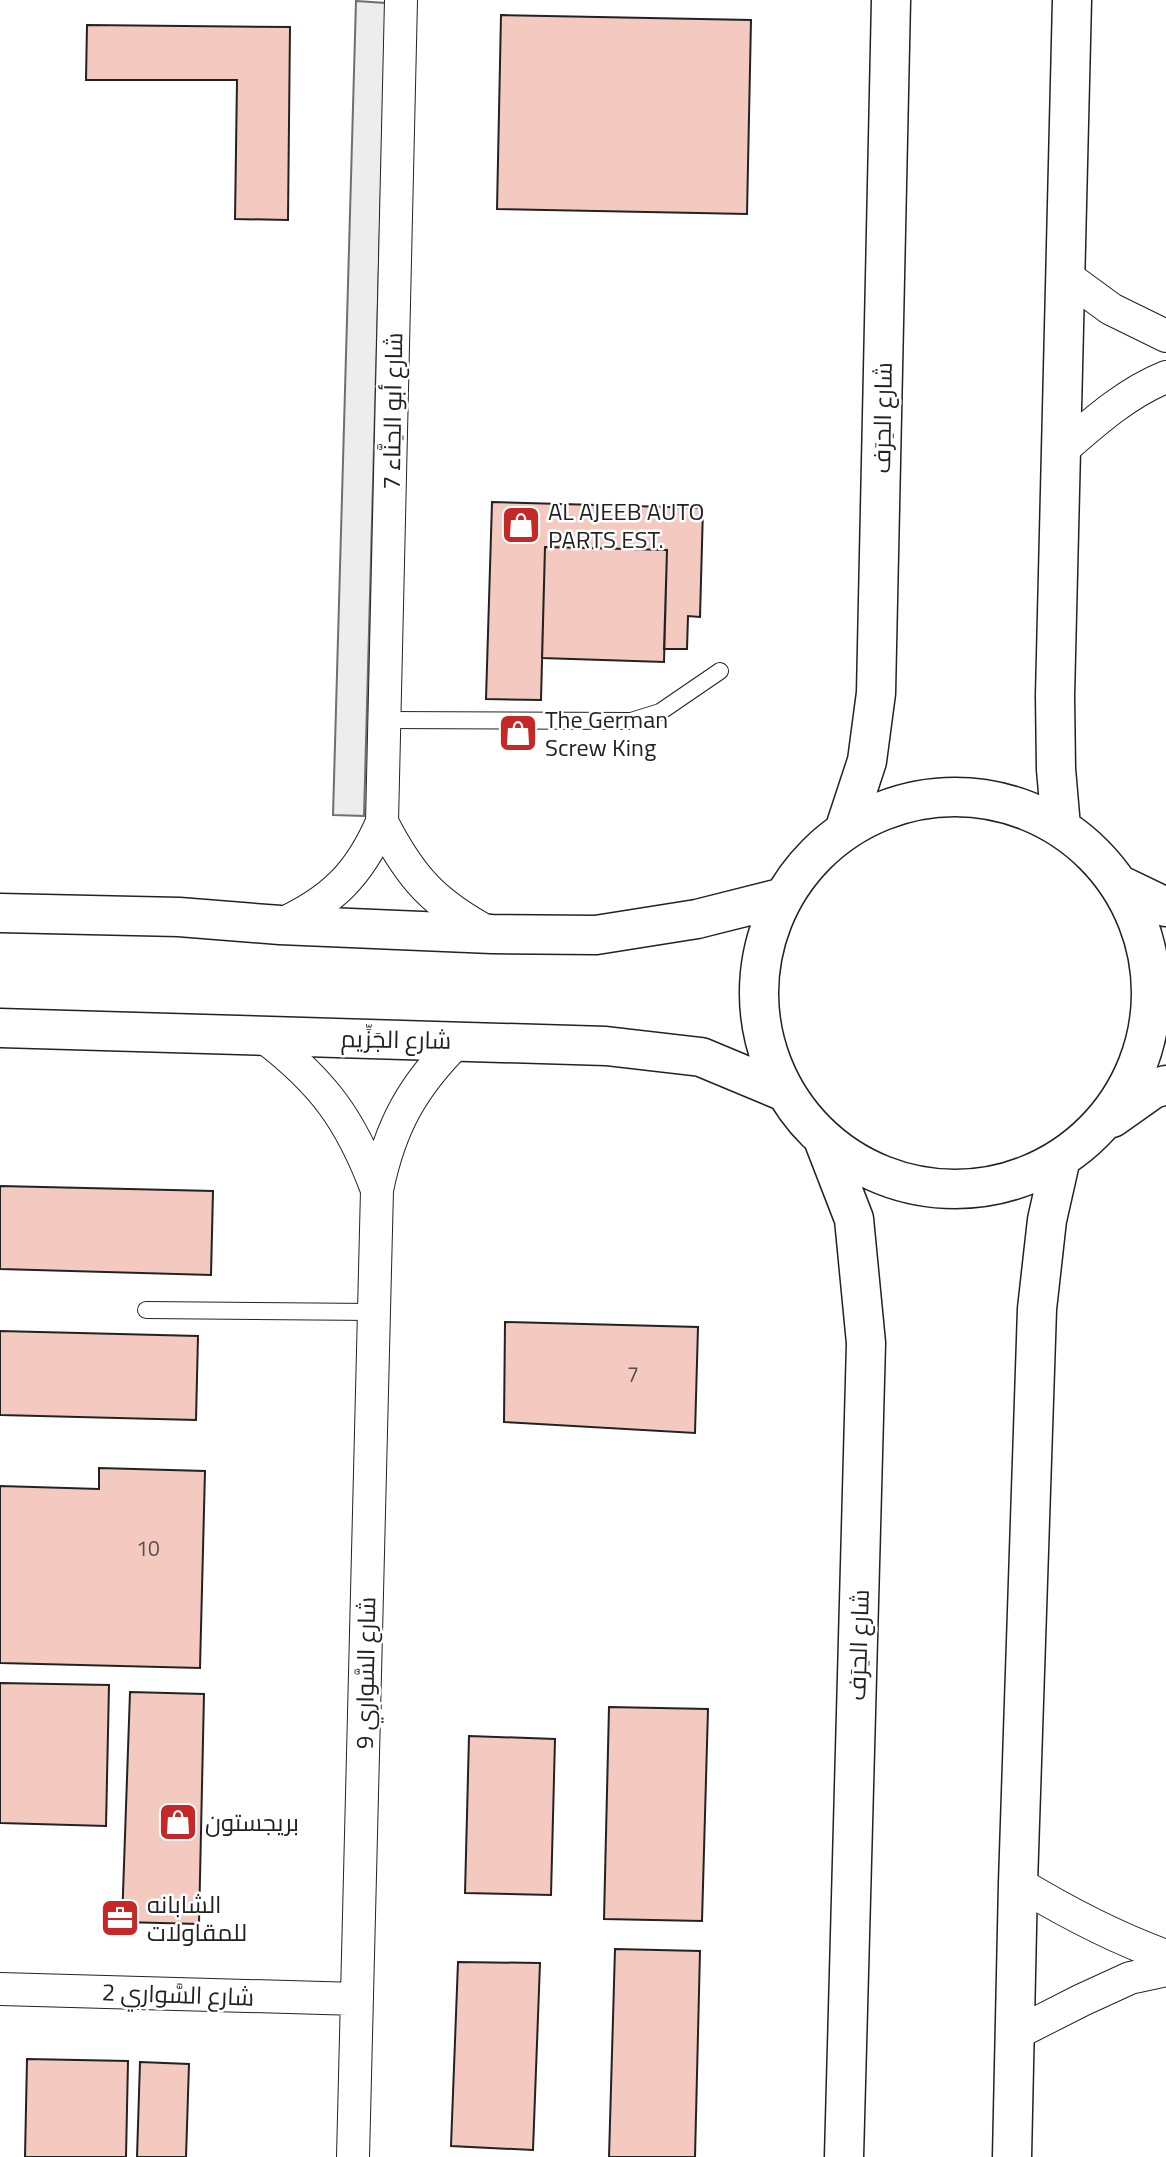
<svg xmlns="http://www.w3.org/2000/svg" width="1166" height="2157" font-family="'Titillium Web',Cairo,sans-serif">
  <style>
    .parking { fill: #ededed; stroke: #6f6f6f; stroke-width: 2 }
    .building { fill: #f3c9c0; stroke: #222; stroke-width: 2 }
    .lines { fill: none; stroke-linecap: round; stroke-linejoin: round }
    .service-casing { stroke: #222; stroke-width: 18 }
    .minor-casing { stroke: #222; stroke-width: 34 }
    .tertiary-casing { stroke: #222; stroke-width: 41 }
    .service { stroke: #fff; stroke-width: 16 }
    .minor { stroke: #fff; stroke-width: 32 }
    .tertiary { stroke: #fff; stroke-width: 38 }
    .labels { text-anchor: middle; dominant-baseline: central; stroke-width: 5; stroke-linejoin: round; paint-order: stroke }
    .number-label { font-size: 21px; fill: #564c4a }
    .street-label { font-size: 24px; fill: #222; stroke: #fff }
    .poi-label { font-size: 24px; fill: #222; stroke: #fff; text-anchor: start }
  </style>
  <rect width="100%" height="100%" fill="#fff"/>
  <path class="parking" d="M356,1L386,3L364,816L333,815Z"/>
  <path class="building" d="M501,15L751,20L747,214L497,209Z
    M87,25L290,27L288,220L235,219L237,80H86Z
    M492,502L703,508L700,617L688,616L687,649H664L667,550L545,547L541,700L486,699Z
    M545,547L667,550L664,662L542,658Z
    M0,1186L213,1191L211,1275L0,1269Z
    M505,1322L698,1327L695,1433L504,1422Z
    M0,1331L198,1336L196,1420L0,1415Z
    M99,1468L205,1471L200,1668L0,1663V1486L99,1489Z
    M0,1683L109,1685L106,1826L0,1823Z
    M130,1692L204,1694L199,1924L122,1922Z
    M609,1707L708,1709L702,1921L604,1919Z
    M469,1736L555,1739L551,1895L465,1893Z
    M615,1949L700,1951L695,2157H609Z
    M458,1962L540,1963L533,2150L451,2146Z
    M27,2059L128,2061L126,2157H25Z
    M140,2062L189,2064L186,2157H137Z"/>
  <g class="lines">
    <g class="service-casing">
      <path id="service" d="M385,720L631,721L660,712L720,671
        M146,1310L374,1312"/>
    </g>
    <g class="minor-casing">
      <path id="minor" d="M1066,276L1111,309L1166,336
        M1062,450C1093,423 1126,393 1166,377
        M382,822C411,879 435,904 491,934
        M280,925C332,901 359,875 382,822L401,0
        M264,1037C323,1082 351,1120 377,1190
        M1018,1883C1066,1912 1113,1937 1166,1956
        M0,1989L357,1999
        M1015,2034L1082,2000L1130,1978L1166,1970
        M353,2157L377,1190C390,1126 413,1085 459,1040"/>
    </g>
    <g class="tertiary-casing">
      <path id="tertiary" d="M759 993a196 196 0 1 1 392 0a196 196 0 1 1-392 0Z
        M1061,827L1056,769L1055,696L1072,0
        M844,831L867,761L876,693L891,0
        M1118,884L1166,907
        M0,913L179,917L280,925L492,934L596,935L697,919L784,897
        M0,1028L606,1046L701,1057L785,1092
        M1112,1118L1153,1089L1166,1085
        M823,1139L854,1219L866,1343L844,2157
        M1012,2157L1018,1883L1037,1309L1047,1220L1061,1158"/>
    </g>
    <use href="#service" class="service"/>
    <use href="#minor" class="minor"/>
    <use href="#tertiary" class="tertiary"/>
  </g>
  <defs>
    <g id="shop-square" transform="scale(2.0125)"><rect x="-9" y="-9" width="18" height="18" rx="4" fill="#c62828" stroke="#fff"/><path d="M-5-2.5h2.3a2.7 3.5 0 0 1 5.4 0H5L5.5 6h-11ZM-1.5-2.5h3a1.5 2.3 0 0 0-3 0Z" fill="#fff"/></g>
    <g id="office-square" transform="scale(2.0125)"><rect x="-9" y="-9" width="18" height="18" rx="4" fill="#c62828" stroke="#fff"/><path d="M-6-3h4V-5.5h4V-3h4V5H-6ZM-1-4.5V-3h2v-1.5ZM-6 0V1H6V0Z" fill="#fff"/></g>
  </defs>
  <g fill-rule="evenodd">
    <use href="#shop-square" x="521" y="525"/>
    <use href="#shop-square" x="518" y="733"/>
    <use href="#shop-square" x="178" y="1822"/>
    <use href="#office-square" x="120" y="1918"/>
  </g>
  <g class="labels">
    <g class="number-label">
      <text x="633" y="1374">7</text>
      <text x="148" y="1548">10</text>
    </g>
    <g class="street-label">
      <text transform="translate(392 411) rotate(-89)">شارع أبو الحِنَّاء 7</text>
      <text transform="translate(882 418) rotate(-89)">شارع الحِرَف</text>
      <text transform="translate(396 1039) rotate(1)">شارع الجَزِّيم</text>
      <text transform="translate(858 1645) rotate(-88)">شارع الحِرَف</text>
      <text transform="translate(365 1673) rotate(-89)">شارع السَّوارِي 9</text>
      <text transform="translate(178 1994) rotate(2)">شارع السَّوارِي 2</text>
    </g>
    <g class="poi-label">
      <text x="548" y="511">AL AJEEB AUTO<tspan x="548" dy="28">PARTS EST.</tspan></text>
      <text x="545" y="719">The German<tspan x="545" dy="28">Screw King</tspan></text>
      <text x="205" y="1822">بريجستون</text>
      <text x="147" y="1904">الشابانه<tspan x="147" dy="28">للمقاولات</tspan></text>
    </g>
  </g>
</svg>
